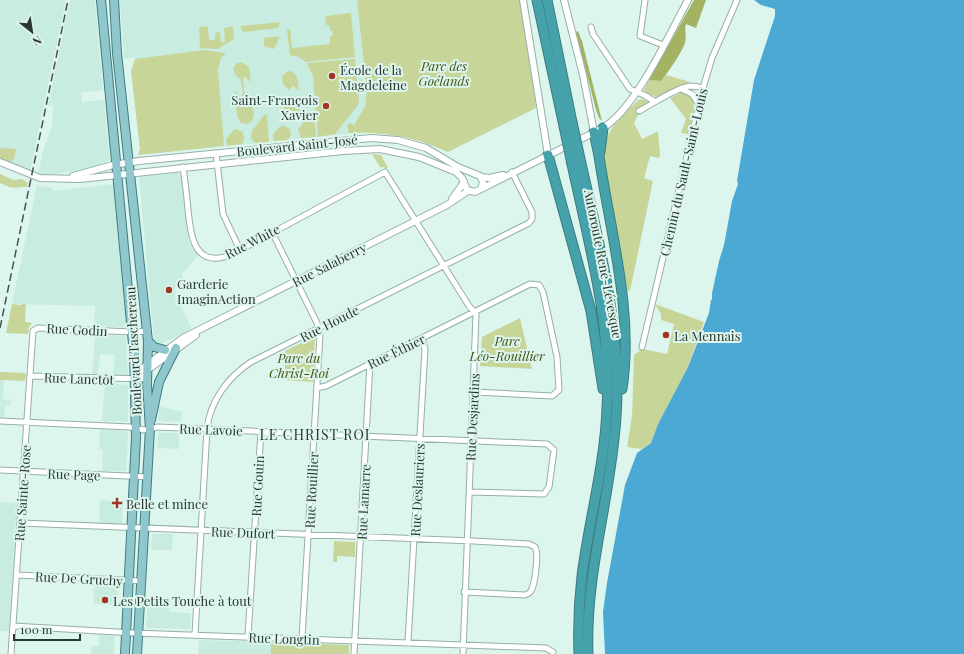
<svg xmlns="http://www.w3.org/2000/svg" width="964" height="654" font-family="'Playfair Display',serif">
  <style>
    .built { fill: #c9ece1 }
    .green { fill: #c8d599 }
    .forest { fill: #a3b361 }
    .water { fill: #4ba9d4 }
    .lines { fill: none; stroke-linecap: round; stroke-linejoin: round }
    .minor-casing { stroke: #96afa7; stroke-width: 7 }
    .tertiary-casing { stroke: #96afa7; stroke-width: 8 }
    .primary-casing { stroke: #3d7c80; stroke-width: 10 }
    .motorway-casing { stroke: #3d7c80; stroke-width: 11 }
    .minor { stroke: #fff; stroke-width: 5 }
    .tertiary { stroke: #fff; stroke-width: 6 }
    .primary { stroke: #90c7cc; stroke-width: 8 }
    .motorway { stroke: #46a2aa; stroke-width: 9 }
    .rail { stroke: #47534f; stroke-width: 1.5; stroke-dasharray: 8 4; stroke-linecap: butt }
    .motorway-bridge-casing { stroke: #3d7c80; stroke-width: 11; stroke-linecap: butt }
    .motorway-bridge { stroke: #46a2aa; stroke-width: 9 }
    .poi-dot { fill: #9f3621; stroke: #dcf6ee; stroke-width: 1.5 }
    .labels { text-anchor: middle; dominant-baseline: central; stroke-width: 4; stroke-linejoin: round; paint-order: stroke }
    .park-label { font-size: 13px; font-style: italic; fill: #475115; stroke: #dcf6ee }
    .poi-label { font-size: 13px; fill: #2c3633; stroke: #dcf6ee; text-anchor: start }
    .street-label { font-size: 13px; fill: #2c3633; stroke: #dcf6ee }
    .neighbourhood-label { font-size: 14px; letter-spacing: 1px; fill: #2c3633; stroke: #dcf6ee }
  </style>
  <rect width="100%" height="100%" fill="#dcf6ee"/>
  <path class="built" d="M0,0H66L30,171L0,158Z
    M70,0H95L103,90L81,93L82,102L104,100L110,159L105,164L89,170L42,175L38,174L43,151L52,126L53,105L48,106Z
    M120,0H521L536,108L448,152L410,138L367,132L138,155L140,149L131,71L136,57L124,59Z
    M178,173L182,178L189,241L199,255L182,274L184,291L175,287L176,298L174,302L180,305L192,329L159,345L154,341L139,177Z
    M113,184L126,326L123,327L94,326L95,306L12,304L37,185L52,188L53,191Z
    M95,334L126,336L128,375H113L115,355L100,354L98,374H92Z
    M0,380H4L3,399L11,400V405H5L4,418H0Z
    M105,383L128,385V422L102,421Z
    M159,406L183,412L181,422L158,421Z
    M100,429L126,431L128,434L126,471H102L103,449H99Z
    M158,433H179V449L157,448Z
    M100,500L123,501L122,524L99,522Z
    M0,502L17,503L9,631H0Z
    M152,534H173L172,550H151Z
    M95,582L118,583L117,605L93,604Z
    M148,599L169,601V612L191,613L190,629L146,628Z
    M99,635L115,636L114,654H91V646H99Z
    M199,640L271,642V654H198Z"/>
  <path class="green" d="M357,0H521L536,108L448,152C416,137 384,131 349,133L347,126L350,123L354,125L365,107L367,90Z
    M351,13L355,57L306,62L299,57L290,55L287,30L290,29L292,48L330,44V37L333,35L332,31L330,30L329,25H326L325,16Z
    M281,22L278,28L243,32L240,26Z
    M208,26L209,40H215V33L220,32L221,43L225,42L224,28L233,26L234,39L218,49L200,48L199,27Z
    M280,36L274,49L264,46V38Z
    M204,50L226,53L221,58L218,70L224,146L138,155L140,149L131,71L135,59Z
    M355,59L359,101L358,105L335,134L318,137L313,76L307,63Z
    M241,62L249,67L251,82L245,77L243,78L244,92L252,101L254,115L252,121L247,124L241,123L237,116L235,91L241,96L243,94L241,80L235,75L233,68L237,63Z
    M288,71C299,72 298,82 299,91L293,86L289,90L283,84L282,76Z
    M666,75L690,82L656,97L645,92L644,90L649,80L661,81Z
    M680,93C703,91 691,122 688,134L681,133L686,119L670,98Z
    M643,99L649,103L639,113L634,123L642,139L658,131L660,155L659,158L650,156L644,178L653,181L630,291L627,290L620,243L618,242L617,245L603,151C608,125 621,119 638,100Z
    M283,100L289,104L293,101L299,107L301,112L297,118L292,120L285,115Z
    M311,111H314L316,137L301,138L298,130Z
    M264,115H267L269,142L255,143L251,138L252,131Z
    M282,125L290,129L291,135L288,140L274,141L273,134Z
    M235,129L243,132L244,140L242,144L227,146L226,139Z
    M0,148L16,149L14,159L10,162L0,158Z
    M372,154L381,155L388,168L380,167Z
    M0,174L14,180L22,179L28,183L27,187C14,187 13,190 0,183Z
    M26,303L25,322L32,323L29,327L28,334L6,333L12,304L20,305Z
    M655,304L704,322L688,367L658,424L651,443L642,449L627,447L632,416L634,355L642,349L667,354L674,324L661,320V314Z
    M520,318L532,369L480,366L482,337Z
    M315,336L313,382L285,380V351Z
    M0,372L26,373L25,381L0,380Z
    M334,541L355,542V557L337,556V562H333Z
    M271,642L349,645V654H271Z"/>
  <path class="forest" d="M694,0H706L696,28L686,24C684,31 687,37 685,43C682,52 667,74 661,81L649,80Z
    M578,31L582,41L602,121L599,118L596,110L576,32Z"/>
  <path class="water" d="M754,0H964V654H605L603,612L607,583L625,485L637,453L651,443L658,424L688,367L709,313L711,300L712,299V293L719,261L724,245L732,201L738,184L737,181L754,80L775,16V9L761,5Z"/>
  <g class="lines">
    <g class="minor-casing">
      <path id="minor" d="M645,0L640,36L663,45
        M591,27L593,34L630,89L644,95L654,101
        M681,89L692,94L699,104
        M639,111C651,105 677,87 690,86C694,86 699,87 703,88
        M216,153L223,214L240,250
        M183,167C185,181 187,196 188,210C191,236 194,269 231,255L385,172L469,306L476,314L463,654
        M272,232L317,323L320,334L302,638
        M642,347L703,88L712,58L737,0
        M30,376L147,379
        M317,388L326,386L530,284L539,285L543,292L557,357L559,390L552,396L474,392
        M0,421L130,427L144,430L158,427L547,444L554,450L549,487L544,494L469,492
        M0,470L148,477
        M20,523L473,541L529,544L535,547C539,554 535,581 532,589C531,593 528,594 525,595L464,592
        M17,575L142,581
        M13,626L134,633L546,648L553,652
        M195,634L207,429C210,401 228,377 251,362L529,223L532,219V212L512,172
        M248,636L261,431
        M408,642L425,349L422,338
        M11,654L33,331L38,328L133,332L147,331
        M354,654L370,363"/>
    </g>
    <g class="tertiary-casing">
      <path id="tertiary" d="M523,0L548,155
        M564,0L583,75L594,132
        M0,162L40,178L80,179L343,151L380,149L419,157L456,172L462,178L467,190L475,192L603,128C636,108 669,35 688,0
        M73,176L113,165L139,161L371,138L398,140L426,148L458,167L480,176L483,182L481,189
        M481,177L489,178L503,175
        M452,199L464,182
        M135,374L183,338L447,205L468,191
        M135,379L196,335"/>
    </g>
    <g class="primary-casing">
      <path id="primary" d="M101,0L134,355L136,437L125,654
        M114,0L117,53L148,341L147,385L150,429L137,654
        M148,341L154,347L165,350
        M151,420L159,382L176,348"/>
    </g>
    <g class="motorway-casing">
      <path id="motorway" d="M537,0L564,126
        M547,0L572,122
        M594,132L599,156C610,232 634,311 622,389
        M600,152L603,128
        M548,155L591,311L603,389
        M580,159C599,244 622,329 616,417C611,498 585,571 588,654
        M572,164C589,244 612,325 607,408C605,465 589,520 582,576C579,602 578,628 579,654"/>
    </g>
    <use href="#minor" class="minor"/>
    <use href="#tertiary" class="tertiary"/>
    <use href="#primary" class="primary"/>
    <use href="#motorway" class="motorway"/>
    <path class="rail" d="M0,328L68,0"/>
    <g class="motorway-bridge-casing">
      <path id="motorway-bridge" d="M572,122L580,159
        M564,126L572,164"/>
    </g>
    <use href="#motorway-bridge" class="motorway-bridge"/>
  </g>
  <g class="poi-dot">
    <circle cx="332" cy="76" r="4"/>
    <circle cx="326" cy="106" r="4"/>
    <circle cx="169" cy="290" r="4"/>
    <circle cx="666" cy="335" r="4"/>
    <path d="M115 497h4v4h4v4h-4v4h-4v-4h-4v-4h4z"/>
    <circle cx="105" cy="600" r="4"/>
  </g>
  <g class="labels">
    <g class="park-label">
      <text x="444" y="65">Parc des<tspan x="444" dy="15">Goélands</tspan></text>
      <text x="507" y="340">Parc<tspan x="507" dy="15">Léo-Rouillier</tspan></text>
      <text x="299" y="357">Parc du<tspan x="299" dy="15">Christ-Roi</tspan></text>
    </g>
    <g class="poi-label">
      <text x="340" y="69">École de la<tspan x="340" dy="15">Magdeleine</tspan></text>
      <text x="318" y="99" text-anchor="end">Saint-François<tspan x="318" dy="15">Xavier</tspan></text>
      <text x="177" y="283">Garderie<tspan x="177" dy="15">ImaginAction</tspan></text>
      <text x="674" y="335">La Mennais</text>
      <text x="126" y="503">Belle et mince</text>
      <text x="113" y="600">Les Petits Touche à tout</text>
    </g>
    <g class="street-label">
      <text transform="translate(297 145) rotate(-6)">Boulevard Saint-José</text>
      <text transform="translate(683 172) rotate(-77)">Chemin du Sault-Saint-Louis</text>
      <text transform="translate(252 241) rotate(-27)">Rue White</text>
      <text transform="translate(329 264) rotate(-27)">Rue Salaberry</text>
      <text transform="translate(604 264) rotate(79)">Autoroute René-Lévesque</text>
      <text transform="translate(329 323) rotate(-27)">Rue Houde</text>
      <text transform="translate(77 329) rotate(3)">Rue Godin</text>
      <text transform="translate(133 351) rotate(-93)">Boulevard Taschereau</text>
      <text transform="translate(396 351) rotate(-26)">Rue Éthier</text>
      <text transform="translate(79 378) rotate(2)">Rue Lanctôt</text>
      <text transform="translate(472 417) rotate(-87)">Rue Desjardins</text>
      <text transform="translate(211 429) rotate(2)">Rue Lavoie</text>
      <text transform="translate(74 474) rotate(2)">Rue Page</text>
      <text transform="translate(257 486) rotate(-87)">Rue Gouin</text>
      <text transform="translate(311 490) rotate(-87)">Rue Rouillier</text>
      <text transform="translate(417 490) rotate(-87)">Rue Deslauriers</text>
      <text transform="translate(22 493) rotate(-86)">Rue Sainte-Rose</text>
      <text transform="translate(363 502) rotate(-87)">Rue Lamarre</text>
      <text transform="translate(243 532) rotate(2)">Rue Dufort</text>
      <text transform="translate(79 578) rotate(3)">Rue De Gruchy</text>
      <text transform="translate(284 638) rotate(2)">Rue Longtin</text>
    </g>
    <g class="neighbourhood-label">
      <text x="315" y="434">LE CHRIST ROI</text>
    </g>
  </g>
  <g transform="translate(32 32) rotate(150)" stroke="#dcf6ee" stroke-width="3" paint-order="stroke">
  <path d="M0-3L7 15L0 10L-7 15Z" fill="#2c3633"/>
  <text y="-6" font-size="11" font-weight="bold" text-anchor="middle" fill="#2c3633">N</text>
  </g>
  <path d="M14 634v6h66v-6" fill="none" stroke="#2c3633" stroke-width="2"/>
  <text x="20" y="634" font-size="12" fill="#2c3633" stroke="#dcf6ee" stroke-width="3" paint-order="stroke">100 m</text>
</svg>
